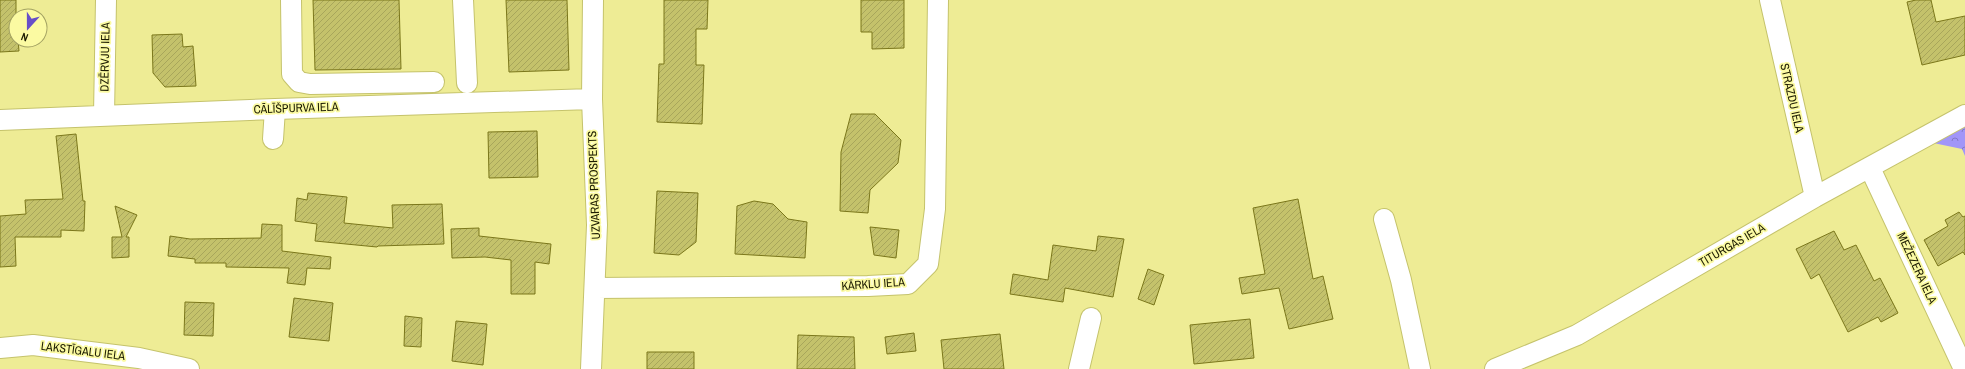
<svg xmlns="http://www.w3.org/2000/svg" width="1965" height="369" viewBox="0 0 1965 369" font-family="'Archivo Narrow',sans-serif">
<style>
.forest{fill:url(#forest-crowns)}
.building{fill:url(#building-hatch);stroke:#7b771b}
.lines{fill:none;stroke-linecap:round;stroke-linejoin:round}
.minor-casing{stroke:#c5c36c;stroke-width:22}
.minor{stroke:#fff;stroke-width:20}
.labels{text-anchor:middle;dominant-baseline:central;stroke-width:3.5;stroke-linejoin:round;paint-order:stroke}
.street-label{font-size:12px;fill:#1d1c02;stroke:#fbfaa2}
</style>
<defs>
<pattern id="forest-crowns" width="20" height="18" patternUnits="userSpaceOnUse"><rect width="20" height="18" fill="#a196f8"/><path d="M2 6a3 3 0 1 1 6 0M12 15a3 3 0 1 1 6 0" fill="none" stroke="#837ac7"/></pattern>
<pattern id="building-hatch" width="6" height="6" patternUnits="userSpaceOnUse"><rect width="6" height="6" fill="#c4c26b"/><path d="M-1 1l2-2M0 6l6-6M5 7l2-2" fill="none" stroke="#a8a65b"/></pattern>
</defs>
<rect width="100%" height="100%" fill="#eeec95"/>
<path class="forest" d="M1965,115V156L1962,149L1919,140Z"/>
<path class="building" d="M0,0H16V40H18L19,51L0,52Z
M313,0H399L401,69L315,70Z
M506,0H567L569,70L509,72Z
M664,0H708L707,29H696V65H704L702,124L657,122L659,64H664Z
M861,0H904V48L872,49V32H861Z
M1916,0H1931L1936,22L1965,16V55L1922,65L1907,2Z
M182,34L183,47L193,46L196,86L165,87L153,73L152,35Z
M851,114H875L901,140L898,163L870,190L868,213L840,211L841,152Z
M537,131L538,177L489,178L488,132Z
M76,134L83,201H85L84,231L61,230V237H15L16,266L0,267V216L26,214L25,200L63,199L56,136Z
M657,191L698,193L696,242L679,255L654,253Z
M308,193L347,197L344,223L393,228L392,205L442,204L444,244L378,246L377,247L315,241L317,224L295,221L297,198L307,200Z
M1298,199L1313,279L1323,276L1333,319L1289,329L1279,288L1242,294L1239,278L1265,274L1253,208Z
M754,201L773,204L788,219L807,222L805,258L735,254L737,206Z
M115,206L137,215L126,237H129V257L112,258V237H122Z
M1959,212L1963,217L1965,216V255L1963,252L1938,266L1924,240L1948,226L1945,220Z
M262,224L282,225V251L331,257L330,269L307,268L305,285L287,283L289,268L226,267V263H195V259L168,256L170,236L190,239L261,238Z
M870,227L899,230L896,258L874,255Z
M479,228V236L551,244L549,264L535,262V294H511V260L485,257L452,258L451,229Z
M1834,231L1844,250L1856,245L1874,281L1880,278L1898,313L1881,322L1878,317L1848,332L1819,274L1811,279L1796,249Z
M1098,236L1124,239L1113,297L1065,288L1063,302L1010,294L1013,274L1048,280L1053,245L1096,251Z
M1148,269L1164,275L1154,305L1138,299Z
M294,298L333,303L329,341L289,337Z
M185,302L214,303L213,336L184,335Z
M405,316L422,318L421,347L404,346Z
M1250,319L1254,358L1194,364L1190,325Z
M456,321L487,324L483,365L452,361Z
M914,333L916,351L887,354L885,337Z
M1000,334L1004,369H944L941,340Z
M798,335L854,337L855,369H797Z
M647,352H694V369H647Z"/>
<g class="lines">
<defs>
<path id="minor" d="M291,0L292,74L299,82L310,84L434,82
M463,0L467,83
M1770,0L1815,197
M104,115L106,0
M0,120L275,109L592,99
M273,139L275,109
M1870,168L1964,369
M1384,219L1401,280L1420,369
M595,288L868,286L908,284L928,264L935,209L938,0
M0,348L33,345L139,358L189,369
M591,369L597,225L592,99L593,0
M1079,369L1091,318
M1495,369L1577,335L1815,197L1965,115"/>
</defs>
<use href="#minor" class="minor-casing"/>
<use href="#minor" class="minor"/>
</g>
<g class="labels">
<g class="street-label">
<text transform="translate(105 57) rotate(-89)">DZĒRVJU IELA</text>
<text transform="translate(1792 98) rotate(77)">STRAZDU IELA</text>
<text transform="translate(296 108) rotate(-2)">CĀLĪŠPURVA IELA</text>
<text transform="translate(594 185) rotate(-92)">UZVARAS PROSPEKTS</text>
<text transform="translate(1732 245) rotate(-30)">TITURGAS IELA</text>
<text transform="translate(1917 268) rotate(65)">MEŽEZERA IELA</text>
<text transform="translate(873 284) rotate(-4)">KĀRKLU IELA</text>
<text transform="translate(83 351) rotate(7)">LAKSTĪGALU IELA</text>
</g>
</g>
<g transform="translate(28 28) rotate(201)"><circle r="19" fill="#fbfaa2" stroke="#a2a162"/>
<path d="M0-3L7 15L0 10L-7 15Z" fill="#674fc8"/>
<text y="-6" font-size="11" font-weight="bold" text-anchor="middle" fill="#1d1c02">N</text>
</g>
</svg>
